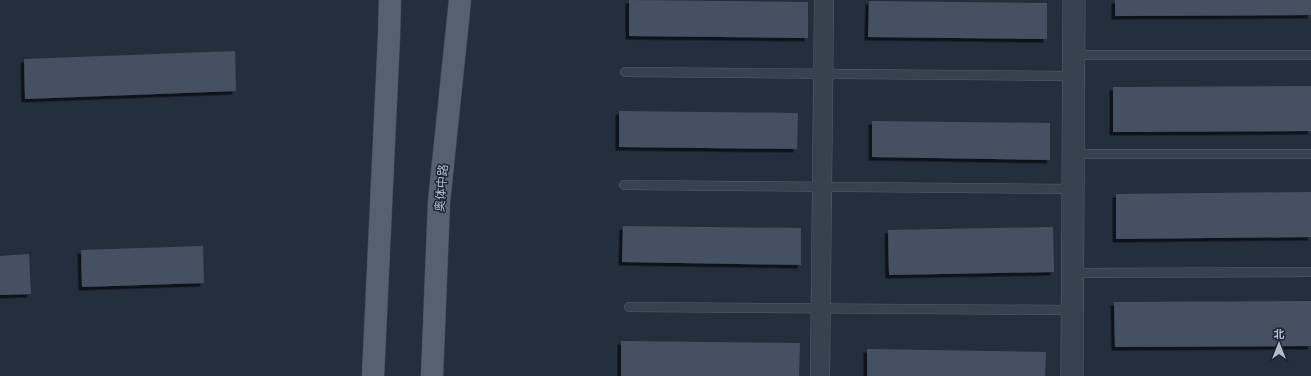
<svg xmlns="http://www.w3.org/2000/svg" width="1311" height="376" viewBox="0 0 1311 376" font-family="Ubuntu,'Noto Sans SC',sans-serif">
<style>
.building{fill:#455162;filter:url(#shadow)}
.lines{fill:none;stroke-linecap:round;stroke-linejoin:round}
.service-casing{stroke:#565f6c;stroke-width:10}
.minor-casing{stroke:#565f6c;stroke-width:20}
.tertiary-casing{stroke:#565f6c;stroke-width:23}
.primary-casing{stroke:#414a57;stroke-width:23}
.service{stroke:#38414e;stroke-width:9}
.minor{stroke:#38414e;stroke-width:19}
.tertiary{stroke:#38414e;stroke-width:22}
.primary{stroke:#56606e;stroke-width:22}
.labels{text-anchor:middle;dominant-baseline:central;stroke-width:3;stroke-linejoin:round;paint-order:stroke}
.street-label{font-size:12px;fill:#b4bcc9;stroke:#1d2633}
</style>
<defs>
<filter id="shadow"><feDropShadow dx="-3.5" dy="3.5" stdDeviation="0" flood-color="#0009"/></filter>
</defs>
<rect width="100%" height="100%" fill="#242f3e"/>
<path class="building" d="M629,0L808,2V38L629,36Z
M1115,0H1311V15L1115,16Z
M869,1L1047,3V39L868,37Z
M235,51L236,91L25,99L24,59Z
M1311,86V131L1113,132V87Z
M619,111L798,113L797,149L619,147Z
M872,121L1050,123V160L872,157Z
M1311,192V237L1116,239V194Z
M623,226L801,228V265L622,262Z
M1053,227L1054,272L889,275L888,230Z
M203,246L204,283L82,287L81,250Z
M29,254L31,294L0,295V256Z
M1311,301V346L1115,347L1114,302Z
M621,341L800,343L799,376H621Z
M867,349L1046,352L1045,376H867Z"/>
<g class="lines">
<defs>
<path id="service" d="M1074,55H1311
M625,72L1074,76
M1073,154H1311
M624,185L1073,189
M1073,273L1311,272
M629,307L1072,310"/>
<path id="minor" d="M820,376L824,0"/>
<path id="tertiary" d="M1072,376L1074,0"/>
<path id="primary" d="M373,376L389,36L390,0
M432,376L439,202L460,0"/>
</defs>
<use href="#service" class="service-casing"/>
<use href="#minor" class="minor-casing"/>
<use href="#tertiary" class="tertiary-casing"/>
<use href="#primary" class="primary-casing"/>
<use href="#service" class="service"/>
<use href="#minor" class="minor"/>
<use href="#tertiary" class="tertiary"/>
<use href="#primary" class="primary"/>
</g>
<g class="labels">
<g class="street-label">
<text transform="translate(441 188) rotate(-85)">奥体中路</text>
</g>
</g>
<g transform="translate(1279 344)" stroke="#1d2633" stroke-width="3" paint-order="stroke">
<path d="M0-3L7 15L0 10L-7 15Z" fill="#b4bcc9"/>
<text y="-6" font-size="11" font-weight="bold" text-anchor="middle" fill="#b4bcc9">北</text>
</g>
</svg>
